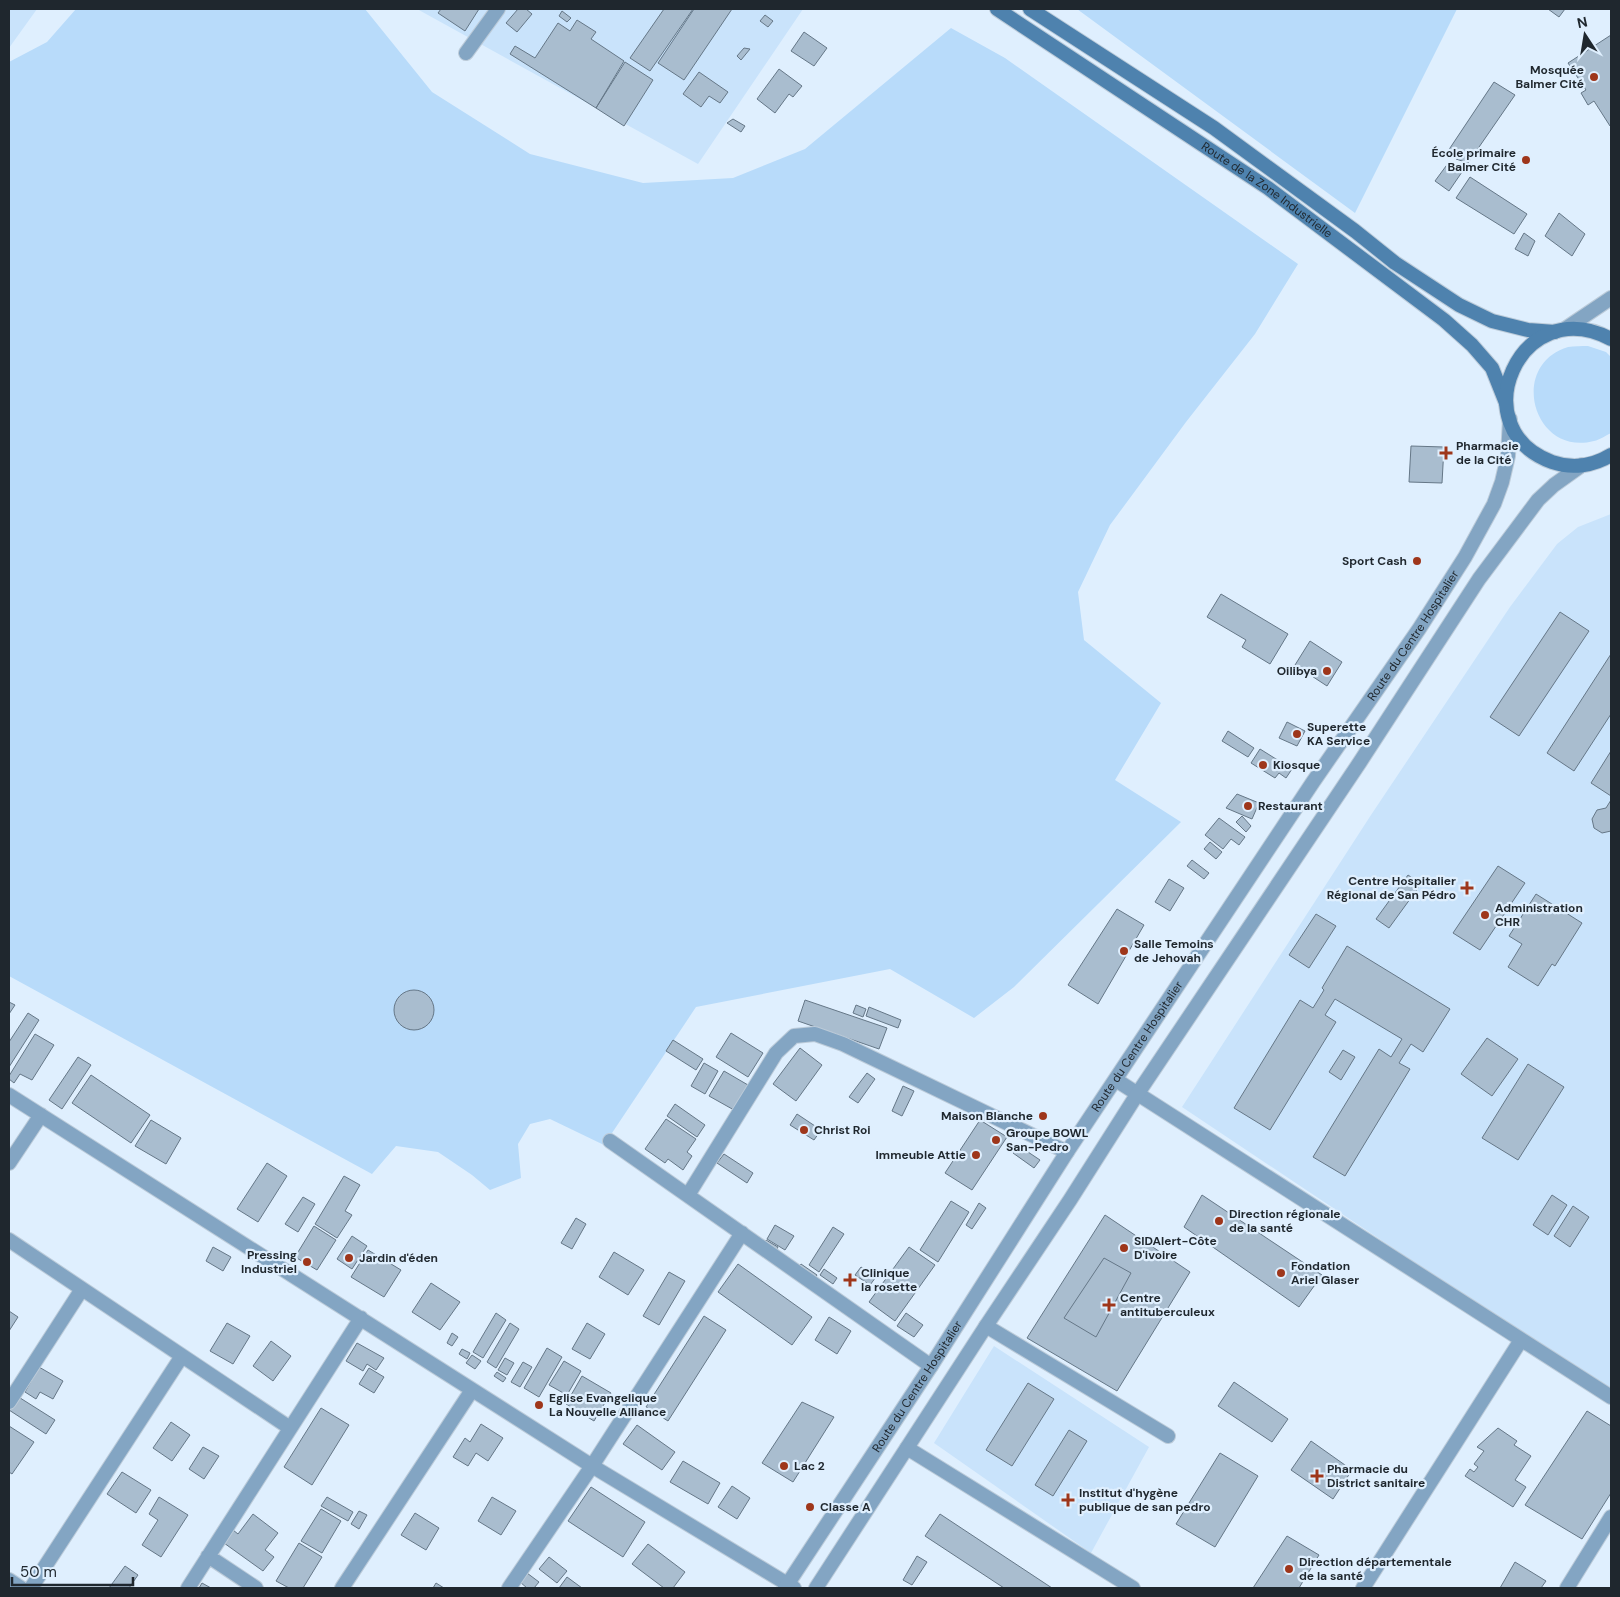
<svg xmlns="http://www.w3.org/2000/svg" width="1620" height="1597" viewBox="0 0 1620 1597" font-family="'DM Sans',sans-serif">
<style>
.built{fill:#c9e3fb}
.green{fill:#b8dbfa}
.building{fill:#a9bdcf;stroke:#657787}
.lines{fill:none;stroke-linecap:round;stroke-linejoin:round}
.minor-casing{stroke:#bccbd9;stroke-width:16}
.tertiary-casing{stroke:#bccbd9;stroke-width:16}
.secondary-casing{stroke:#bccbd9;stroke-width:16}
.minor{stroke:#83a5c3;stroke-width:14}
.tertiary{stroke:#83a5c3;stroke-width:14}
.secondary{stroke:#4e82ae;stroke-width:14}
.poi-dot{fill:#9e361b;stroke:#dfeffe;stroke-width:2}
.labels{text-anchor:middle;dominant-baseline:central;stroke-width:4.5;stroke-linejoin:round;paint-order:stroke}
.poi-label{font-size:12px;font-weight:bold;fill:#1f272e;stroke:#dfeffe;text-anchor:start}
.street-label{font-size:12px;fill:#1f272e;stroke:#dfeffe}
</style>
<rect width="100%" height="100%" fill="#dfeffe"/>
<path class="built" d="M9,9H37L9,48Z
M417,9H803L698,164Z
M1611,514V1388L1405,1256L1182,1107L1371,815L1510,607L1557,544L1578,527Z
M994,1346L1149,1447L1091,1553L934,1443Z"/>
<path class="green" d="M76,9H365L432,92L530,154L643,183L733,178L805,149L951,28L1005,58L1298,264L1255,334L1186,422L1110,525L1078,592L1084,640L1161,703L1115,780L1181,822L1014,987L974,1018L890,969L696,1007L604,1145L550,1119L530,1124L518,1144L521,1178L490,1190L472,1175L438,1152L396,1146L372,1174L9,976V62L47,42Z
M1077,9H1457L1355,213Z
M1588,346L1606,352L1611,357V433C1606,435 1600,440 1594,441C1533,457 1508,365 1568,347C1574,346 1582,346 1588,346Z"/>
<path class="building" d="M441,9H479L465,31L438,13Z
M518,9H526L532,14L517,32L506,23Z
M664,9H693L650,71L630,58Z
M694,9H732L684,80L658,63Z
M1548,9H1565L1559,17Z
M562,11L571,18L567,22L559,16Z
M765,15L773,21L768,27L760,21Z
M577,20L596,32L591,39L624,61L596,108L510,54L515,46L535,58L558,23L570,31Z
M804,32L827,48L814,66L791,51Z
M1611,35V125L1610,126L1594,101L1588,105L1581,93L1586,90L1568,63Z
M744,48L750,49L741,60L737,56Z
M625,62L653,80L624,126L596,108Z
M779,69L802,86L793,97L789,94L775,113L757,99Z
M699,72L728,92L720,103L709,96L701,107L683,94Z
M1494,82L1515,95L1468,163L1456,159L1448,151Z
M733,119L745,126L741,132L727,123Z
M1449,162L1462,172L1449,191L1435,181Z
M1470,177L1527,214L1514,234L1456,198Z
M1559,213L1585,234L1572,256L1545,236Z
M1524,233L1535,241L1528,256L1515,249Z
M1411,446L1444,447L1442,483L1409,482Z
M1221,594L1288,634L1270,664L1242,647L1246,640L1207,617Z
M1560,612L1589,631L1519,736L1490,717Z
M1310,641L1342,662L1327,686L1295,665Z
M1611,654V714L1574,771L1547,753Z
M1287,722L1305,731L1297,746L1279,738Z
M1228,731L1254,748L1248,757L1222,741Z
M1260,749L1292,769L1286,778L1279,773L1275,778L1251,763Z
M1611,751V796L1591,783Z
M1237,794L1259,803L1252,819L1226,808Z
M1611,800V831L1602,833L1594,828L1592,819L1597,810L1606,808Z
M1242,816L1251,826L1246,832L1236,822Z
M1219,818L1245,837L1239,845L1231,839L1223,849L1205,835Z
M1210,842L1222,852L1216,859L1204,849Z
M1192,860L1209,873L1204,879L1187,866Z
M1498,866L1525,883L1480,950L1453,933Z
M1408,875L1421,884L1389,928L1376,919Z
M1169,879L1184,888L1170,911L1155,902Z
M1536,894L1582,923L1555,966L1552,964L1538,986L1508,967L1522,944L1509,936Z
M1117,909L1144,925L1098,1004L1068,985Z
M1316,914L1336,926L1309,968L1289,955Z
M1347,946L1450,1009L1423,1052L1411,1044L1399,1063L1410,1069L1345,1176L1313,1157L1379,1049L1391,1057L1402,1039L1335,999L1325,1015L1336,1022L1270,1130L1234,1108L1300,1000L1313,1008L1324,990L1322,988Z
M394 1010a20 20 0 1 1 40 0a20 20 0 1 1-40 0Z
M805,1000L887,1028L879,1049L798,1021Z
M9,1002L15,1005L9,1014Z
M856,1005L866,1009L863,1017L853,1013Z
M869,1007L901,1020L898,1028L866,1016Z
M28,1013L39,1020L9,1067V1042Z
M731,1033L763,1053L748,1077L716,1057Z
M35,1034L54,1045L32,1080L20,1074L14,1083L9,1079V1076Z
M1487,1038L1518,1059L1492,1096L1461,1074Z
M673,1040L703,1059L696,1070L666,1051Z
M800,1048L822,1065L796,1101L773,1084Z
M1343,1050L1355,1057L1341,1080L1329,1072Z
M78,1057L91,1065L62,1109L49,1100Z
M704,1063L718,1071L705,1094L691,1086Z
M1528,1064L1564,1087L1518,1160L1482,1138Z
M724,1071L748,1085L734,1110L709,1096Z
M867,1073L875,1079L858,1103L849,1097Z
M91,1075L150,1115L131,1143L72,1103Z
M903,1086L914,1091L902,1116L892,1111Z
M675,1104L705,1125L697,1137L667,1116Z
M797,1114L821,1130L814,1140L790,1125Z
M666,1119L696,1139L687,1152L692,1156L683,1170L668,1159L665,1163L645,1149Z
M151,1120L181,1138L166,1164L135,1146Z
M980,1120L1007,1137L972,1190L945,1173Z
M1019,1146L1040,1160L1034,1168L1013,1153Z
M724,1154L753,1173L747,1183L717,1163Z
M267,1163L287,1176L258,1222L237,1209Z
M344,1176L360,1185L345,1211L352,1215L337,1238L315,1224Z
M1202,1195L1322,1275L1299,1307L1184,1227Z
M1552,1195L1567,1205L1548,1235L1533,1225Z
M303,1197L315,1204L298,1232L285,1224Z
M951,1201L969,1212L938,1262L920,1250Z
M979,1203L986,1208L972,1229L966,1225Z
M1573,1206L1589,1217L1570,1247L1554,1236Z
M1105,1215L1190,1272L1117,1391L1027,1338Z
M576,1218L586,1224L572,1249L561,1243Z
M775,1225L794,1236L785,1250L767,1239Z
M314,1226L336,1240L317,1270L295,1257Z
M833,1227L844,1234L819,1272L809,1265Z
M352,1236L367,1246L352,1269L337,1259Z
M766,1240L778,1247L774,1254L762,1247Z
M213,1247L231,1257L223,1271L206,1261Z
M909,1247L935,1265L895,1321L869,1302Z
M368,1250L401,1270L384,1297L351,1277Z
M614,1252L644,1270L628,1295L599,1277Z
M1104,1258L1131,1273L1096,1337L1064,1318Z
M738,1264L812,1317L792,1345L718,1292Z
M801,1264L817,1275L813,1281L797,1270Z
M861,1267L876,1277L870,1285L855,1275Z
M824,1269L837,1278L833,1284L820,1275Z
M669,1272L685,1281L659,1325L643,1316Z
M431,1283L460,1302L440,1330L412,1312Z
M9,1311L18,1317L9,1331Z
M496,1313L506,1320L483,1358L473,1352Z
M906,1313L923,1325L914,1337L897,1326Z
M704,1316L726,1330L668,1421L646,1407Z
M829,1317L851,1331L837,1354L815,1340Z
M227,1323L250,1336L233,1364L210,1351Z
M510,1323L519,1329L496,1368L487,1362Z
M587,1323L605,1334L590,1359L572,1349Z
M452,1333L458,1337L452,1346L447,1343Z
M271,1341L291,1356L273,1381L253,1366Z
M357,1343L384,1358L376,1370L367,1364L363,1371L346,1361Z
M547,1348L562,1357L539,1397L524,1388Z
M462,1349L470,1353L467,1359L459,1354Z
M472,1355L481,1361L475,1369L466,1363Z
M505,1358L514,1363L507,1375L498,1370Z
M564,1361L581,1371L567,1395L549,1385Z
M523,1362L532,1367L520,1387L511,1382Z
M39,1367L63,1381L53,1399L40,1392L36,1399L25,1392Z
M369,1368L384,1377L374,1393L359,1384Z
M497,1372L506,1378L503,1382L494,1376Z
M582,1376L611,1393L594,1421L566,1404Z
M1234,1382L1288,1419L1272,1442L1218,1406Z
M1028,1383L1054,1399L1012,1466L986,1450Z
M17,1396L55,1420L46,1434L9,1410Z
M802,1402L834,1417L793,1482L762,1463Z
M321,1408L349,1425L312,1485L284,1467Z
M1587,1411L1611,1426V1493L1582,1539L1525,1505Z
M171,1422L190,1435L172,1461L153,1448Z
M481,1424L503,1438L488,1461L476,1453L468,1466L453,1457L465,1438L470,1442Z
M637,1425L675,1452L662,1470L623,1444Z
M9,1426L34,1442L12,1474L9,1472Z
M1498,1428L1517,1441L1514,1445L1531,1456L1515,1480L1526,1487L1513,1507L1465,1476L1470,1469L1474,1472L1478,1467L1474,1464L1484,1451L1477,1447Z
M1069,1430L1087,1441L1053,1496L1035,1485Z
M1311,1441L1352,1470L1333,1499L1291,1470Z
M203,1447L219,1456L204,1479L189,1469Z
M1220,1453L1258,1476L1215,1547L1176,1524Z
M683,1461L720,1483L708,1504L670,1482Z
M122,1472L151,1490L136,1513L107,1494Z
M732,1486L750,1498L737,1519L718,1507Z
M591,1487L645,1522L623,1557L568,1521Z
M159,1497L188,1515L161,1557L142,1545L158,1520L149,1514Z
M327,1497L353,1512L348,1521L321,1506Z
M492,1497L516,1511L501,1535L478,1521Z
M321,1509L341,1521L322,1553L301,1541Z
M359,1511L367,1515L359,1529L351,1524Z
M415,1513L439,1528L426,1550L401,1535Z
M253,1514L278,1533L265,1550L274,1557L263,1571L224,1543L233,1530L238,1534Z
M940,1514L1052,1588H1004L925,1536Z
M1287,1536L1319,1555L1299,1588H1253Z
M299,1543L322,1557L303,1588H289L276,1581Z
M648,1544L685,1572L673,1588H664L632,1564Z
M917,1556L927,1562L912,1585L903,1580Z
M549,1557L567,1571L557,1583L539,1569Z
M1515,1562L1546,1581L1541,1588H1500Z
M125,1566L138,1575L129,1588H109Z
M527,1573L539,1582L534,1588H527L520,1582Z
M567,1577L582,1588H559Z
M202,1583L211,1588H199Z
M436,1583L444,1588H433Z"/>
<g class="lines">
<defs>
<path id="minor" d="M466,53L498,9
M1116,1080L1611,1397
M9,1095L592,1466L794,1588
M610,1141L931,1366
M9,1163L41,1115
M688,1195L776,1053L794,1036L815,1034L843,1044L1067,1152
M9,1240L290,1428
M986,1326L1168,1436
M9,1402L82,1289
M907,1448L1133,1588
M208,1556L256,1588
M9,1580L21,1588
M31,1588L182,1356
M188,1588L361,1318
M342,1588L472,1390
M509,1588L592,1466L742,1233
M1363,1588L1521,1340
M1567,1588L1611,1517"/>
<g id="tertiary">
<path d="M1565,329L1611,298"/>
<path id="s1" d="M785,1588L931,1366L1067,1152L1313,782L1419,629L1465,557L1494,504L1502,482L1508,456L1510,419"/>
<path d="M816,1588L986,1326L1070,1200L1138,1093L1360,762L1479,579L1538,500L1554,485L1582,465"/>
</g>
<g id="secondary">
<path id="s2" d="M997,9L1268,188L1444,320L1472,345L1492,368L1506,403"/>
<path d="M1030,9L1214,128L1355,231L1395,263L1459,305L1492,321L1528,330L1555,332"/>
<path d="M1611,339C1519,291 1461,429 1552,462C1572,469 1593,466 1611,455"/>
</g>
</defs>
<use href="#minor" class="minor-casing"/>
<use href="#tertiary" class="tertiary-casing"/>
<use href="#secondary" class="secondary-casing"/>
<use href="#minor" class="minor"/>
<use href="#tertiary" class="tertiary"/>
<use href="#secondary" class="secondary"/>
</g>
<g class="poi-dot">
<circle cx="1594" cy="77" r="5"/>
<circle cx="1526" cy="160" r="5"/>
<path d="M1443.5 445.5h5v5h5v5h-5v5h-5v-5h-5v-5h5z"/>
<circle cx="1417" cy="561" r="5"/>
<circle cx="1327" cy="671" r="5"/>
<circle cx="1297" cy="734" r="5"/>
<circle cx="1263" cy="765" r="5"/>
<circle cx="1248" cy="806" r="5"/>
<path d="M1464.5 880.5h5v5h5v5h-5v5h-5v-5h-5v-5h5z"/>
<circle cx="1485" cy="915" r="5"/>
<circle cx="1124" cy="951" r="5"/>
<circle cx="1043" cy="1116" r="5"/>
<circle cx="804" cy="1130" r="5"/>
<circle cx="996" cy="1140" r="5"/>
<circle cx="976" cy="1155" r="5"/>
<circle cx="1219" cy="1221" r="5"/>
<circle cx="1124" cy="1248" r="5"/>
<circle cx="349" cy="1258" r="5"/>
<circle cx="307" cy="1262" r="5"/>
<circle cx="1281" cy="1273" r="5"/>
<path d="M847.5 1272.5h5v5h5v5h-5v5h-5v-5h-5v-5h5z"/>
<path d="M1106.5 1297.5h5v5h5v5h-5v5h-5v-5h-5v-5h5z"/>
<circle cx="539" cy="1405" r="5"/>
<circle cx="784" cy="1466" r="5"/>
<path d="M1314.5 1468.5h5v5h5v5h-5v5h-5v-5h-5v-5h5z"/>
<path d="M1065.5 1492.5h5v5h5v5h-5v5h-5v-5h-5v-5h5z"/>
<circle cx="810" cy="1507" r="5"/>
<circle cx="1289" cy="1569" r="5"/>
</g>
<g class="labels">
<g class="poi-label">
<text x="1584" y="70" text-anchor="end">Mosquée<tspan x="1584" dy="14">Balmer Cité</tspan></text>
<text x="1516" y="153" text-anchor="end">École primaire<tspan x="1516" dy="14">Balmer Cité</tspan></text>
<text x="1456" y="446">Pharmacie<tspan x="1456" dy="14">de la Cité</tspan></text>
<text x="1407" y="561" text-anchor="end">Sport Cash</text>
<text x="1317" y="671" text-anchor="end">Oilibya</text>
<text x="1307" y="727">Superette<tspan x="1307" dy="14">KA Service</tspan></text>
<text x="1273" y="765">Kiosque</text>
<text x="1258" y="806">Restaurant</text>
<text x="1456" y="881" text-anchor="end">Centre Hospitalier<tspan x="1456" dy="14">Régional de San Pédro</tspan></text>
<text x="1495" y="908">Administration<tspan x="1495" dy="14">CHR</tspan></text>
<text x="1134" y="944">Salle Temoins<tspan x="1134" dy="14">de Jehovah</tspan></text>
<text x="1033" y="1116" text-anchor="end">Maison Blanche</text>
<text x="814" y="1130">Christ Roi</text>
<text x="1006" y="1133">Groupe BOWL<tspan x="1006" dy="14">San-Pedro</tspan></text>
<text x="966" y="1155" text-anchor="end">Immeuble Attie</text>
<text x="1229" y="1214">Direction régionale<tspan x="1229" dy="14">de la santé</tspan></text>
<text x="1134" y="1241">SIDAlert-Côte<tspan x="1134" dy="14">D'ivoire</tspan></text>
<text x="297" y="1255" text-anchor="end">Pressing<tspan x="297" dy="14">Industriel</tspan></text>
<text x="359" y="1258">Jardin d'éden</text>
<text x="1291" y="1266">Fondation<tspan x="1291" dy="14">Ariel Glaser</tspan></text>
<text x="861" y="1273">Clinique<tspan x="861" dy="14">la rosette</tspan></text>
<text x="1120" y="1298">Centre<tspan x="1120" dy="14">antituberculeux</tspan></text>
<text x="549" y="1398">Eglise Evangelique<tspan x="549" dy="14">La Nouvelle Alliance</tspan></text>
<text x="794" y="1466">Lac 2</text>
<text x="1327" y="1469">Pharmacie du<tspan x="1327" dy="14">District sanitaire</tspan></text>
<text x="1079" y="1493">Institut d'hygène<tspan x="1079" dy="14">publique de san pedro</tspan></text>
<text x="820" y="1507">Classe A</text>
<text x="1299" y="1562">Direction départementale<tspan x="1299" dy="14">de la santé</tspan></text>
</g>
<g class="street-label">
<text stroke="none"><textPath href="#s2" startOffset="325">Route de la Zone Industrielle</textPath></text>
<text stroke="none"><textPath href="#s1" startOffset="1141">Route du Centre Hospitalier</textPath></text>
<text stroke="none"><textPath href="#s1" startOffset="646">Route du Centre Hospitalier</textPath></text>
<text stroke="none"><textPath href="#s1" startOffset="241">Route du Centre Hospitalier</textPath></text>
</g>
</g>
<rect width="1620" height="1597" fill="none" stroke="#1f272e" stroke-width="20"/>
<g transform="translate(1585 35) rotate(348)" stroke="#dfeffe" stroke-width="4" paint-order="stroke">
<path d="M0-4L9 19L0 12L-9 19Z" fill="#1f272e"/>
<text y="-8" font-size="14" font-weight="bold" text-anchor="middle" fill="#1f272e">N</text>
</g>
<path d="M12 1577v8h121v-8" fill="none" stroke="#1f272e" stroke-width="2.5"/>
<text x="20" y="1577" font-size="15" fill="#1f272e" stroke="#dfeffe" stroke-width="4" paint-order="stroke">50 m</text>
</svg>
